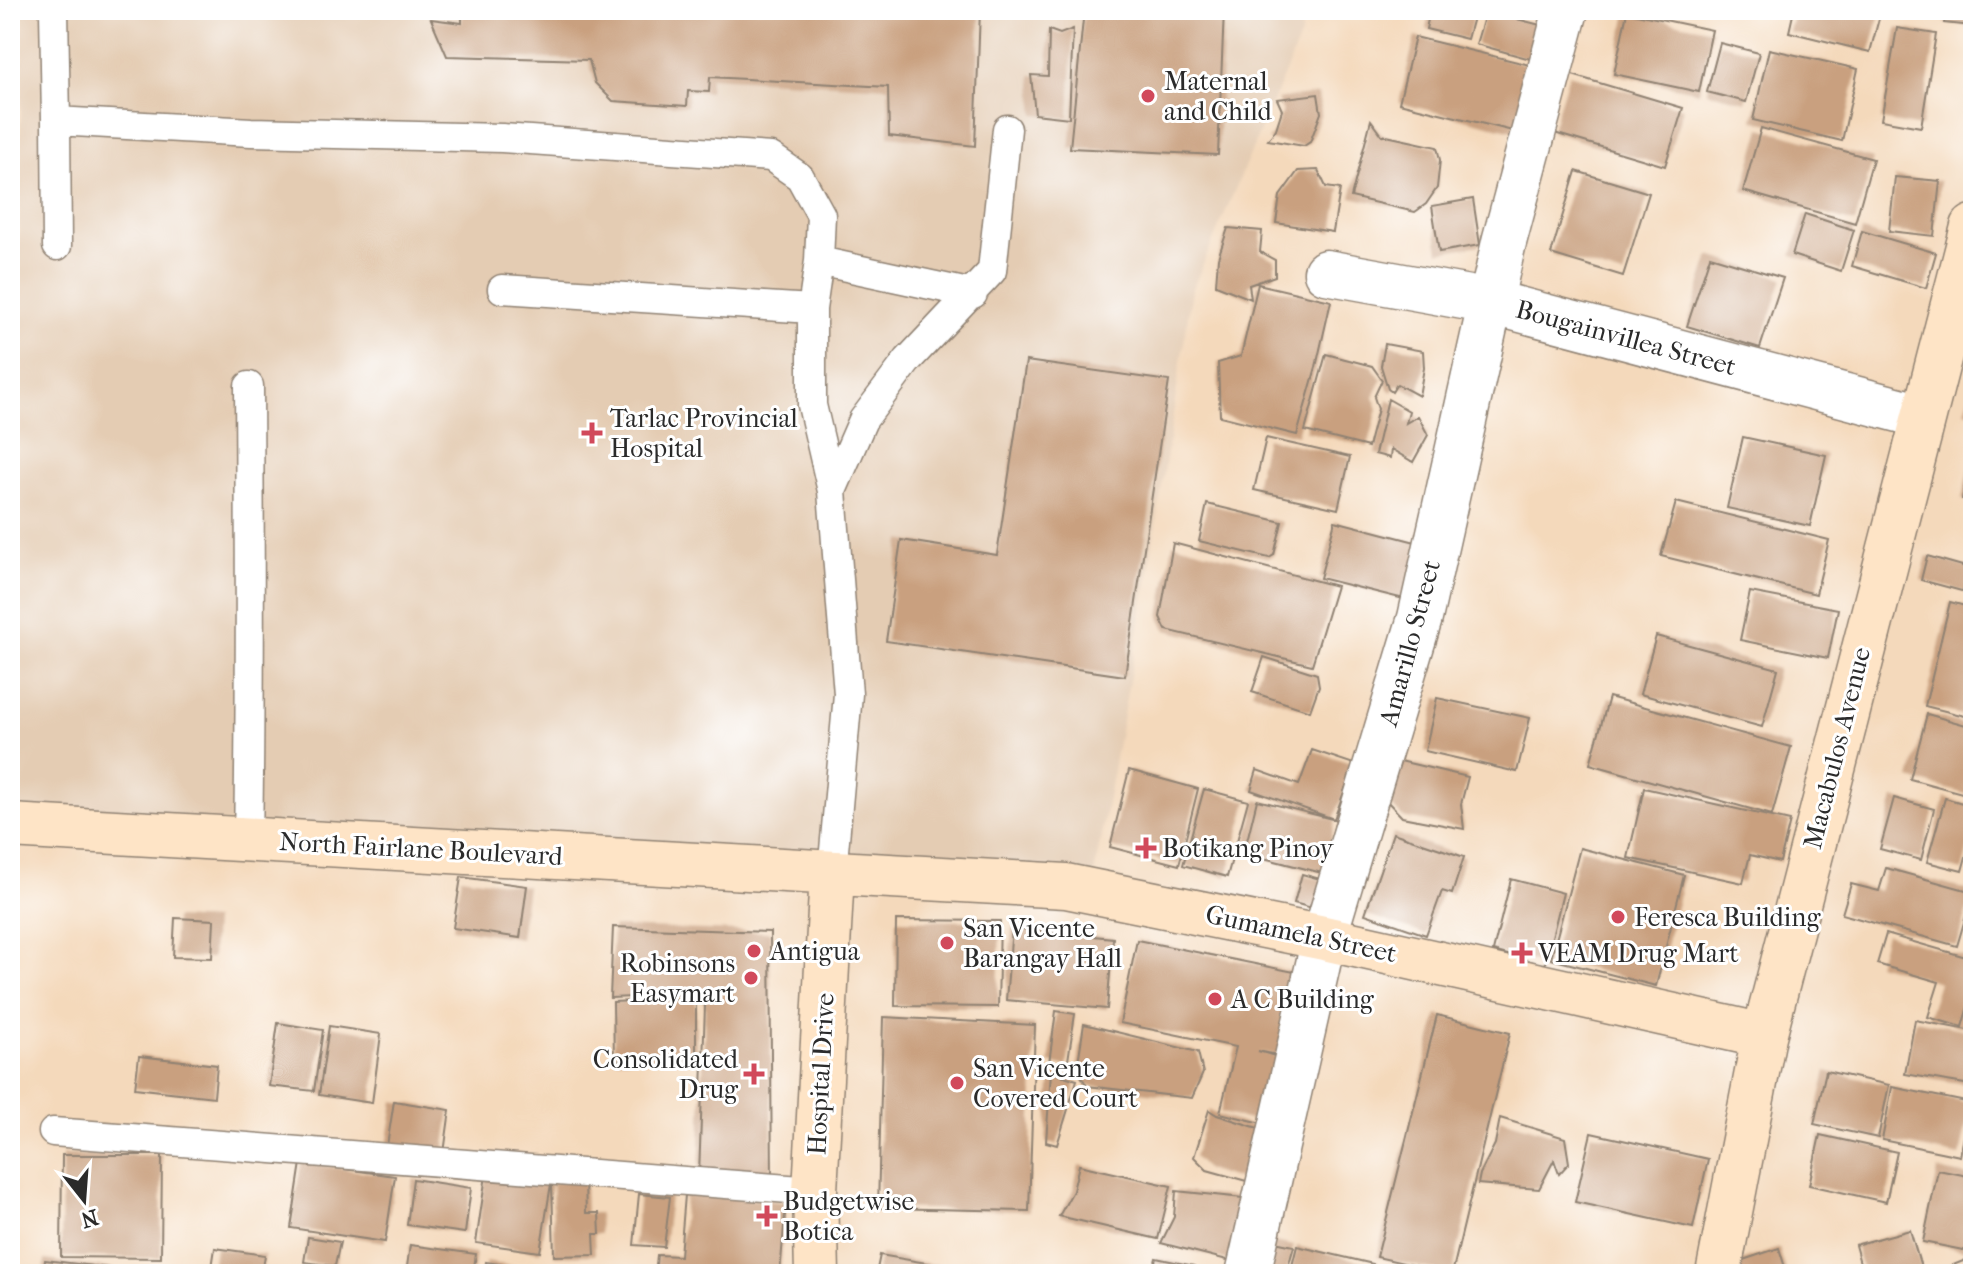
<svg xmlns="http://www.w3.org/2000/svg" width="1983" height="1284" viewBox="0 0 1983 1284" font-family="'IM FELL French Canon',serif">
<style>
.built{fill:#e4ccb3}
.building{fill:#c9a07f}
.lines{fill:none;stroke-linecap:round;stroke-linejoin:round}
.lane-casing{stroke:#908273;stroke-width:31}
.street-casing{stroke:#908273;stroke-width:47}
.secondary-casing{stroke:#908273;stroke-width:47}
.lane{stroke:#fff;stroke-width:28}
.street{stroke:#fff;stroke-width:44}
.secondary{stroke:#fee4c6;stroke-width:44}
.poi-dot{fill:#d1495b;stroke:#fff;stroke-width:3}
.labels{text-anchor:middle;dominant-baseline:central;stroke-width:6;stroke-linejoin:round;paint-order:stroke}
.poi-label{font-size:26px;fill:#2b2b2b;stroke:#fff;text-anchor:start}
.street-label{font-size:26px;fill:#2b2b2b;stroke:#fff}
</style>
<rect width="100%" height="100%" fill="#fff"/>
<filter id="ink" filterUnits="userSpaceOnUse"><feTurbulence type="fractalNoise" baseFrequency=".0125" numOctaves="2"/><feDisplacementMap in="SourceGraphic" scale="16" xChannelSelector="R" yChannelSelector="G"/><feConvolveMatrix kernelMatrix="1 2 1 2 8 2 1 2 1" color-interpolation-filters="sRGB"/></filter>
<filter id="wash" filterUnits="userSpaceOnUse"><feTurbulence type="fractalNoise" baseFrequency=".006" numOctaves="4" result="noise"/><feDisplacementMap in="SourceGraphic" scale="32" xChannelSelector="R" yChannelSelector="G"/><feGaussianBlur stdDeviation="1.8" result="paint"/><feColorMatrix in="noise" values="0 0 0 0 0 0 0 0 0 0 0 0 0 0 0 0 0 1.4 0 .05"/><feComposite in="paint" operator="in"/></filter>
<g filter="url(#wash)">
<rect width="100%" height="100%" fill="#f4d9bb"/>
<path class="built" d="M23,10H1305L1301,35L1192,290L1148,576L1094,875L10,809V683Z"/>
<g id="blocks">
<path class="building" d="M462,10H980L975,146L889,136L888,87L710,77L709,92L688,91L687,106L613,101L595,83L589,60L447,56L431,19L462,23Z
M1084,10H1224L1218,155L1070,148Z
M1383,10H1413L1412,15L1383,12Z
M1430,10H1475L1467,39L1426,29Z
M1794,10L1881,11L1870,52L1789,32Z
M1946,10H1973V26L1944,23Z
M1486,11L1548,27L1538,61L1476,44Z
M1627,12L1712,30L1699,92L1614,74Z
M1897,28L1936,34L1921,127L1881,120Z
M1073,29L1069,118L1035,114L1031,75L1048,76L1049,30L1060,34Z
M1415,37L1546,69L1529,135L1399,103Z
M1720,43L1759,53L1746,102L1707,92Z
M1769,49L1858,69L1842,141L1753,120Z
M1569,74L1683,108L1665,166L1551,132Z
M1318,94L1321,113L1310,142L1304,146L1268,140L1276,129L1282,110L1277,99Z
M1371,120L1382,135L1437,147L1440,160L1437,188L1426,204L1415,212L1351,197Z
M1761,128L1873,159L1855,223L1743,191Z
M1318,170L1326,187L1340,189L1333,232L1276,223L1280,196L1298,171Z
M1576,171L1649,193L1623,276L1551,254Z
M1895,177L1940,181L1934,236L1889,231Z
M1473,199L1480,245L1439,252L1432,206Z
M1805,214L1854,230L1841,271L1792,255Z
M1228,228L1262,231L1260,252L1275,260V276L1249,285L1251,299L1216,285L1218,258Z
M1862,231L1936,253L1926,288L1852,266Z
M1710,256L1783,278L1760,348L1687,326Z
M1258,284L1331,301L1316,367L1297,435L1220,416L1218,363L1241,356Z
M1385,344L1423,351L1424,368L1419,396L1397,384L1392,392L1388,389L1381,366Z
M1326,354L1372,366L1382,380L1374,397L1378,409L1368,447L1305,431Z
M1026,361L1169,381L1125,676L886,641L901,540L997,555Z
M1973,386V413L1965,411Z
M1388,399L1409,411L1406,423L1418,416L1428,435L1413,462L1391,449L1390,458L1375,454Z
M1743,437L1826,455L1810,526L1727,508Z
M1266,438L1350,457L1338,509L1254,490Z
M1972,453L1973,454V502L1962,499Z
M1676,502L1829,540L1816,594L1661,556Z
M1207,504L1282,522L1274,555L1269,558L1199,541Z
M1335,521L1423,544L1408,600L1320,578Z
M1173,543L1336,586L1312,665L1166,630L1160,617Z
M1927,556L1973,569L1969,593L1921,580Z
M1750,592L1838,609L1828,658L1740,640Z
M1950,602L1973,608V718L1925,706Z
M1656,636L1778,669L1762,727L1640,694Z
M1264,657L1317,674L1319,686L1310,711L1252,692Z
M1609,697L1791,747L1772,815L1590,764Z
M1437,698L1530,718L1517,772L1425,751Z
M1927,714L1973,727V796L1910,779Z
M1312,750L1354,764L1334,819L1251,790L1257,770L1299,785Z
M1400,761L1468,777L1461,804L1464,829L1402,817L1385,799Z
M1129,770L1198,789L1179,865L1110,847Z
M1644,788L1790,821L1780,862L1750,855L1743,883L1628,858Z
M1204,789L1248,801L1227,877L1183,865Z
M1894,798L1934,809L1921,860L1880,849Z
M1945,798L1973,806V832L1962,871L1927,862Z
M1257,800L1336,820L1322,873L1244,853Z
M1393,833L1464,857L1452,894L1442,891L1426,935L1365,914Z
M1580,848L1684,875L1656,986L1551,959Z
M1886,868L1973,892L1957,946L1842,914L1851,884L1879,891Z
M1302,874L1327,881L1319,910L1294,903Z
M461,877L527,886L520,938L453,928Z
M1511,879L1563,893L1545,965L1493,951Z
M175,918L214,920L212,958L173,957Z
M896,920L1000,921L998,1007L895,1006Z
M613,927L770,932L772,1184L699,1176L705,1006L700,994L610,998Z
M1012,928L1113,938L1107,1009L1006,1000Z
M1886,934L1973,959V989L1962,1027L1928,1017L1939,982L1877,964Z
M1137,940L1309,975L1292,1058L1258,1051L1282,1058L1266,1124L1220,1113L1236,1047L1120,1023Z
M696,998V1059L614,1060L613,1002Z
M1056,1011L1075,1014L1067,1067L1049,1063Z
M1437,1015L1510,1033L1452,1274L1377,1257Z
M883,1017L1035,1025L1029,1211L878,1208Z
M1915,1020L1973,1031L1971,1085L1905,1074Z
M278,1023L323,1030L314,1091L269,1086Z
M1084,1024L1198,1052L1203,1073L1192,1098L1087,1086L1077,1069Z
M329,1026L381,1034L372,1103L319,1095Z
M139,1056L217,1065L214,1097L135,1088Z
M1826,1071L1889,1085L1878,1138L1814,1124Z
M1051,1072L1077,1080L1057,1145L1046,1142Z
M1892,1087L1971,1103L1960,1156L1882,1140Z
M394,1101L450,1110L444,1153L387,1146Z
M1209,1110L1217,1115L1261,1129L1250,1182L1207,1170L1194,1157Z
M1500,1118L1565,1138L1569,1163L1559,1174L1554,1160L1539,1189L1478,1184L1480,1174L1495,1144Z
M1591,1133L1708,1159L1693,1228L1575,1202Z
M1820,1135L1897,1152L1886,1202L1809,1185Z
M62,1155H162L161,1258L61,1257Z
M301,1163L395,1176L385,1242L291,1228Z
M1079,1165L1171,1186L1158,1239L1059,1216L1073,1191Z
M1938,1170L1973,1177V1226L1968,1251L1923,1242Z
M486,1175L551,1184L540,1252L476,1243Z
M413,1179L471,1188L465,1233L407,1225Z
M585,1181L586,1213H599L600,1234H594L595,1255L554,1256L552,1182Z
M1176,1191L1243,1198L1235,1262L1161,1243L1174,1217Z
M639,1194L670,1197L664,1247L634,1245Z
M685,1195L786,1202L780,1274H655L657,1255L680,1256Z
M1910,1230L1923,1274H1863L1855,1245Z
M308,1237L340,1242L335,1266L304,1262Z
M1265,1240L1294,1246L1286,1274H1255Z
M410,1245L476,1254L473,1274H406Z
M1297,1246L1373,1264L1370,1274H1290Z
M215,1248L265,1255L262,1274H211Z
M1779,1248L1787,1274H1741L1737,1262Z
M880,1255L944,1266L943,1274H876Z
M1973,1257V1274H1931Z
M1156,1258L1194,1266L1192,1274H1152Z
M45,1260L141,1272V1274H43Z
M486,1262L546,1271L545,1274H484Z"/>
</g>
</g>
<g filter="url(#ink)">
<use href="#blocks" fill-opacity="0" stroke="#908273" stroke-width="2"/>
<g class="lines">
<defs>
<path id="lane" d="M54,10L56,121L251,132L502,138L771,157L800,177L821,215L819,261L812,309V405L832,491L848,694L832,873
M56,121L57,246
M819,261L973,294
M502,289L812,309
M832,491L863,420L908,360L992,271L1007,129
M248,839C251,688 250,537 249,386
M53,1132L815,1191"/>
<path id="street" d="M1326,272L1491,302L1922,416
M1248,1274L1324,938L1420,618L1504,242L1566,10"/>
<path id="secondary" d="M10,826L1066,886L1324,938L1764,1036
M817,1274L815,1191L832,873
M1718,1274L1764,1036L1973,227"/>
</defs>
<use href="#lane" class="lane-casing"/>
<use href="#street" class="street-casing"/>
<use href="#secondary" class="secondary-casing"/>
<use href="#lane" class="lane"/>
<use href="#street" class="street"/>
<use href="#secondary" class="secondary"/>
</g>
</g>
<g class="poi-dot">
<circle cx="1148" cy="96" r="8"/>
<path d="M588 421h8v8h8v8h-8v8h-8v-8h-8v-8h8z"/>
<path d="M1142 836h8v8h8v8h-8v8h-8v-8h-8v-8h8z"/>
<circle cx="1618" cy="917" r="8"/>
<circle cx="947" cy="943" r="8"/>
<circle cx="754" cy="951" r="8"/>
<path d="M1518 941h8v8h8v8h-8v8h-8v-8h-8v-8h8z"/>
<circle cx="751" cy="978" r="8"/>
<circle cx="1215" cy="999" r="8"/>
<path d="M750 1062h8v8h8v8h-8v8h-8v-8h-8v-8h8z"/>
<circle cx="957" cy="1083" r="8"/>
<path d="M763 1204h8v8h8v8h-8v8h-8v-8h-8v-8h8z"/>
</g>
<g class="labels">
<g class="poi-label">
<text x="1164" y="81">Maternal<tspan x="1164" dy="30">and Child</tspan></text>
<text x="610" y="418">Tarlac Provincial<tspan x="610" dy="30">Hospital</tspan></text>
<text x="1162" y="848">Botikang Pinoy</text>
<text x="1634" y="917">Feresca Building</text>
<text x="963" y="928">San Vicente<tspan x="963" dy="30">Barangay Hall</tspan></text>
<text x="770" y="951">Antigua</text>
<text x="1538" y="953">VEAM Drug Mart</text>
<text x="735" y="963" text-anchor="end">Robinsons<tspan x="735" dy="30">Easymart</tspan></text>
<text x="1231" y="999">A C Building</text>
<text x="738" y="1059" text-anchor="end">Consolidated<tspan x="738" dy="30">Drug</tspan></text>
<text x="973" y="1068">San Vicente<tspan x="973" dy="30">Covered Court</tspan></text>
<text x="783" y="1201">Budgetwise<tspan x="783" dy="30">Botica</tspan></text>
</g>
<g class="street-label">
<text transform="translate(1626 338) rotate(15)">Bougainvillea Street</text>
<text transform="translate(1410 643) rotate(-75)">Amarillo Street</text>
<text transform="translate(1837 748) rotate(-76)">Macabulos Avenue</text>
<text transform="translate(421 849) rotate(3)">North Fairlane Boulevard</text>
<text transform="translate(1301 934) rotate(12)">Gumamela Street</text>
<text transform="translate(821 1074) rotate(-87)">Hospital Drive</text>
</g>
</g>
<rect width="1983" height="1284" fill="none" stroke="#fff" stroke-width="40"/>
<g transform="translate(84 1200) rotate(163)" stroke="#ffffff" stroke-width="6" paint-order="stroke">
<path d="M0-6L14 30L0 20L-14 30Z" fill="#2b2b2b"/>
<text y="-12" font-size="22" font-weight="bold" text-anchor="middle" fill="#2b2b2b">N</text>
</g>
</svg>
